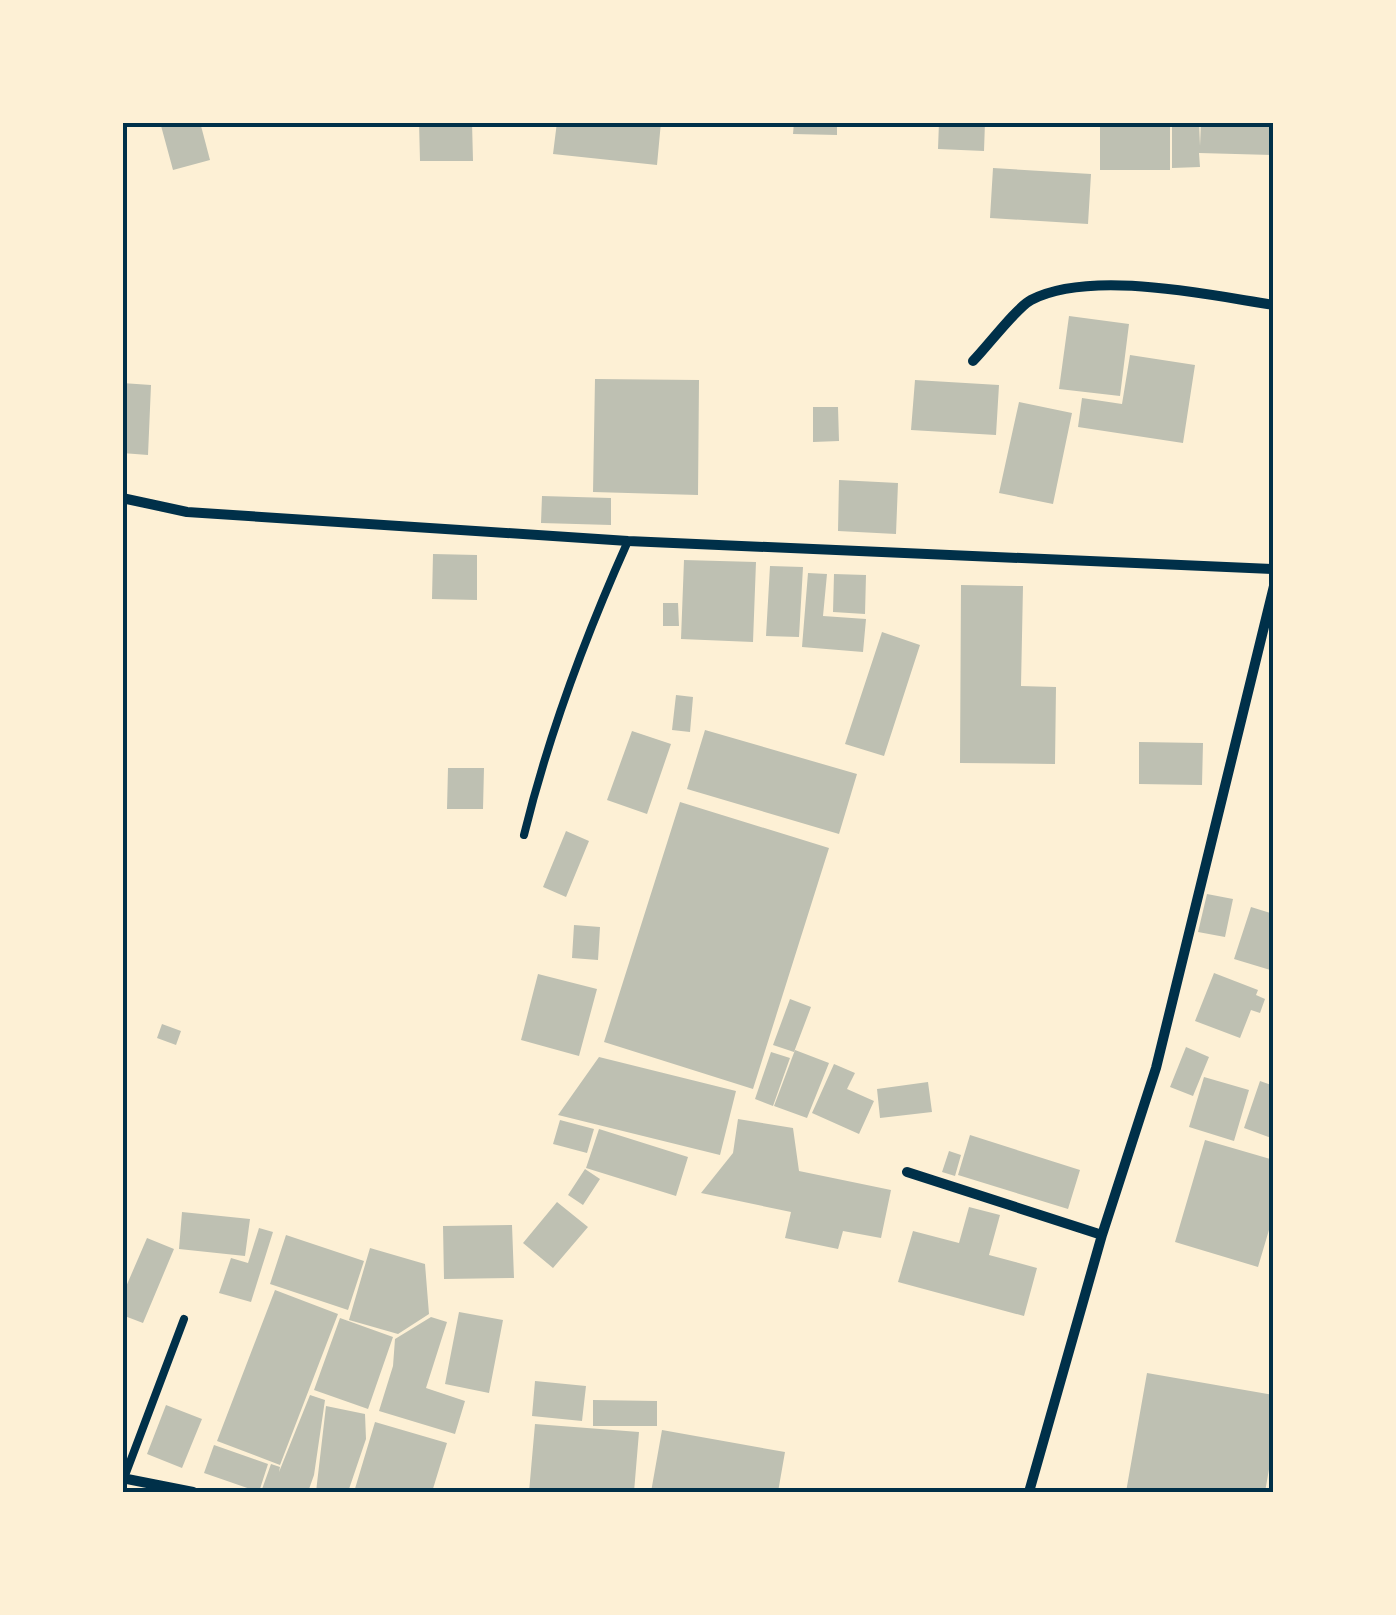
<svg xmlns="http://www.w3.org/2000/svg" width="1396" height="1615" viewBox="0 0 1396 1615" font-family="Arial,sans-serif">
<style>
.building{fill:#bec0b2}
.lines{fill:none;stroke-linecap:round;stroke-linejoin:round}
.service{stroke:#003049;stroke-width:8}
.minor{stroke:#003049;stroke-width:10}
.neatline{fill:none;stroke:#003049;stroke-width:4}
</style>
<rect width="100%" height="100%" fill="#fdf0d5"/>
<path class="building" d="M160,122H200L210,160L173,170Z
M419,122H472L473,161H420Z
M557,122H661L657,165L553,154Z
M794,122H837V135L793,134Z
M939,122H985L984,151L938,149Z
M1100,122H1170V170H1100Z
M1172,122H1199L1200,146L1201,122H1274V155L1199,153L1200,167L1172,168Z
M993,168L1091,174L1088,224L990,218Z
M1069,316L1129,324L1120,396L1059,389Z
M1130,355L1195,365L1183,443L1078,427L1082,398L1122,404Z
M595,379L699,380L698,495L593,492Z
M915,380L999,385L996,435L911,430Z
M122,383L151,385L148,455L122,453Z
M1019,402L1072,413L1053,504L999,493Z
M813,407H838L839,441L813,442Z
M839,480L898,483L896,534L838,531Z
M542,496L611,498V525L541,523Z
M433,554L477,555V600L432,599Z
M684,560L756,562L753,642L681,639Z
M770,566L803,567L799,637L766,636Z
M808,573L827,574L823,616L866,619L863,652L802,647Z
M834,574L866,575L865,614L833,612Z
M961,585L1023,586L1021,686L1056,687L1055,764L960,763Z
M663,603H678L679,626H663Z
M882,632L920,645L884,756L845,744Z
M676,695L693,697L690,732L672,730Z
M705,730L857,774L839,834L687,789Z
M632,731L671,744L647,814L607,800Z
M1139,742L1203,743L1202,785L1139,784Z
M448,768H484L483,809H447Z
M680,802L829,848L753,1089L604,1042Z
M566,831L589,841L566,897L543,887Z
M1207,894L1233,899L1225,937L1198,932Z
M1251,907L1274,914V971L1234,959Z
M574,925L600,927L598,960L572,958Z
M1214,973L1258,990L1256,995L1265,999L1260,1013L1251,1010L1240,1038L1195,1021Z
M538,974L597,989L579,1056L521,1040Z
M790,999L811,1007L794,1052L773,1045Z
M162,1024L181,1031L176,1045L157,1038Z
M1186,1047L1209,1057L1193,1096L1170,1087Z
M795,1050L829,1063L807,1118L774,1106Z
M771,1052L790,1058L773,1106L755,1099Z
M599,1057L736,1091L720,1155L558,1115Z
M834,1064L855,1073L847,1089L874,1101L859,1134L812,1113Z
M1204,1077L1249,1090L1234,1141L1189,1127Z
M1260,1081L1274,1086V1139L1244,1128Z
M928,1082L932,1112L880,1118L877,1089Z
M738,1119L793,1128L799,1171L891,1190L881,1238L843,1231L838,1249L785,1238L791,1212L701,1193L733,1153Z
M560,1120L594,1129L587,1153L553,1144Z
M599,1129L688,1157L676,1196L586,1168Z
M970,1135L1080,1170L1068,1209L958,1175Z
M1205,1140L1274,1160V1213L1258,1267L1175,1242Z
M949,1151L961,1155L955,1176L942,1172Z
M585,1169L600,1179L583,1205L568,1195Z
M557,1202L588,1227L553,1268L523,1243Z
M969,1207L1000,1215L989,1255L1037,1268L1024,1316L898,1282L913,1231L959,1243Z
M182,1212L250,1219L245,1256L179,1249Z
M512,1225L514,1278L444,1279L443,1226Z
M259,1228L273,1232L251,1302L219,1293L231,1258L248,1263Z
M286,1235L364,1261L348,1310L270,1284Z
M147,1238L174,1249L143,1323L122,1315V1296Z
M370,1248L425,1264L429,1314L398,1334L349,1320Z
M275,1290L338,1314L280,1465L217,1441Z
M459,1312L503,1320L489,1393L445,1384Z
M431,1317L447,1322L426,1388L465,1401L455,1434L379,1411L393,1366L395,1339Z
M340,1318L393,1337L368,1409L314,1390Z
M1147,1373L1274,1395V1441L1265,1492H1126Z
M535,1381L586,1386L582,1421L532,1416Z
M310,1395L325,1400L314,1475L308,1492H261L271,1464L280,1467L279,1472Z
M593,1400L657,1401V1426H593Z
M166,1405L202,1419L182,1468L147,1454Z
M326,1406L365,1414L366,1439L348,1492H316Z
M375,1422L447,1443L432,1492H354Z
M535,1424L639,1432L634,1492H529Z
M662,1430L785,1452L778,1492H651Z
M214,1445L268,1464L259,1492L204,1473Z"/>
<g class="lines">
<path class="service" d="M524,835C549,733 585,637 628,541
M124,1478L184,1319"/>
<path class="minor" d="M973,361C987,347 1016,308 1031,300C1091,269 1208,295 1274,305
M122,498L187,512L628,541L1274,569
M907,1172L1102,1235
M122,1478L193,1492
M1029,1492L1102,1235L1156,1068L1274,586"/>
</g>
<rect width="1396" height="1615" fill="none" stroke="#fdf0d5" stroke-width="250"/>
<rect x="125" y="125" width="1146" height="1365" class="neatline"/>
</svg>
